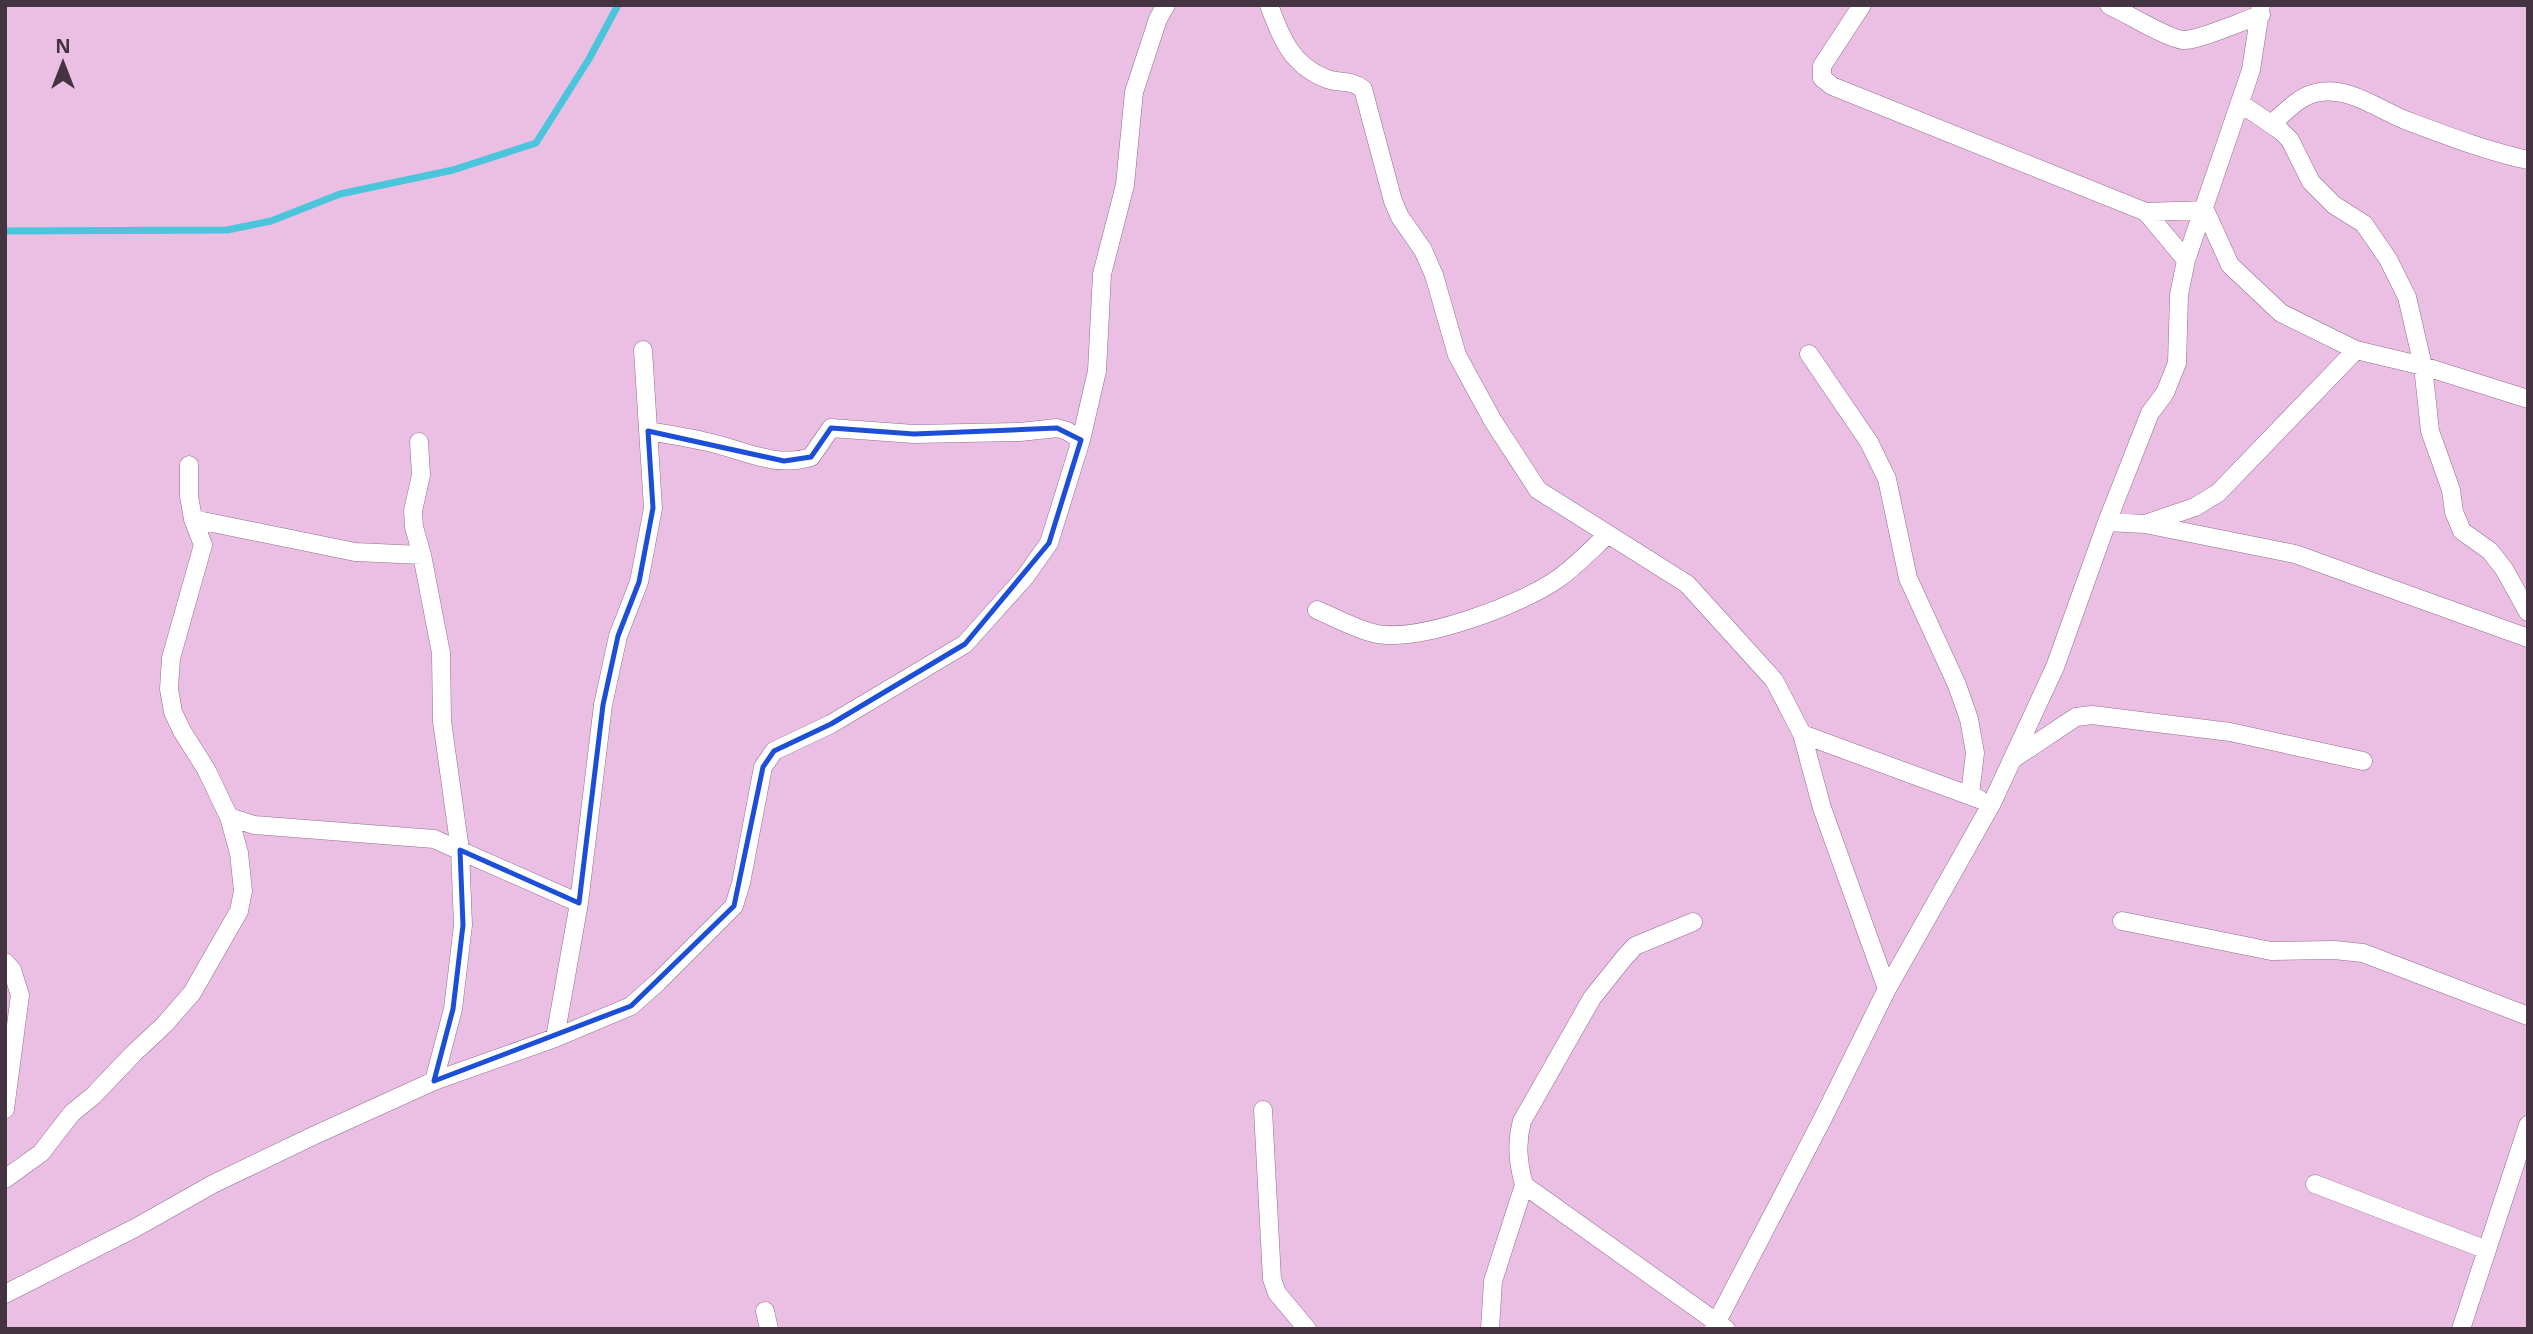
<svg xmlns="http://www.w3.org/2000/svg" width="2533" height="1334" viewBox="0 0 2533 1334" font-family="'Open Sans',sans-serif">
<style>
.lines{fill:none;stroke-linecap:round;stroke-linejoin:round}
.stream{stroke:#4ac5dc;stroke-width:7}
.minor-casing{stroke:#946d8e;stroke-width:19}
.minor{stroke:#fff;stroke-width:18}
.marked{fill:none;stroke:#1d4ed8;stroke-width:5;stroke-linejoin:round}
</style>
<rect width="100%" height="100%" fill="#eabfe3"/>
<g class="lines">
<path class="stream" d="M5,231L227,230L271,221L340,194L453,170L536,143L589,59L618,5"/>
<defs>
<path id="minor" d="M1269,5C1281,38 1292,66 1327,79C1341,84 1350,79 1363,89L1393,201L1400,217L1423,250L1434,275L1457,355L1493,421L1538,490L1687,584L1774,680L1802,734L1822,808L1887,989
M1862,5L1822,66V78L1832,86L2146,212L2205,210L2230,265L2281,313L2356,350L2423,366L2528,399
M2109,5C2128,14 2166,38 2183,40C2198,41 2244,20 2261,15
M2240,103L2281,131L2290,140L2311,182L2334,205L2364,224L2388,259L2407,297L2423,366L2430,431L2451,490L2454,512L2462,531L2490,551L2504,569L2528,612
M2271,124C2285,113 2298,97 2315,93C2347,85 2376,108 2405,120C2445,135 2486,151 2528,160
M2146,212L2186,260
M1809,354L1869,442L1887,479L1908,578L1957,685L1969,719L1975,753L1970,795
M648,431C666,434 685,437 703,441C740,448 773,469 811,457L831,428L914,434L1020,432L1057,428L1067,431L1081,440
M419,442L421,475L413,511L414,527L422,555L441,653L442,721L460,850L463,925L453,1009L434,1081
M193,519L355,552L422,555
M2107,522L2145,524L2295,554L2528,638
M2148,523L2195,507L2218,493L2356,350
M1317,610C1336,618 1357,630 1377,634C1422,642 1523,604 1559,578C1577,565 1592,549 1607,535
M1802,734L1979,799
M2013,759L2076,717L2092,715L2230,732L2363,761
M229,817L254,825L434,839L579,903
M2122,921L2271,951L2334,950L2363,953L2528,1016
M1693,922L1635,946L1624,958L1592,998L1522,1121C1516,1144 1518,1162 1524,1185L1726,1329
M5,962L12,970L20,995L5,1109
M555,1038L579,903L603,705L618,636L639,582L653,508L643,350
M1263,1110L1272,1279L1277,1293L1307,1329
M5,1179L41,1153L72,1113L93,1096L134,1053L164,1025L192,993L239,911L243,891L239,853L229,817L206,769L182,731L173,712L169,689L171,658L203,545L193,519L189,496V465
M2315,1184L2487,1250
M5,1294L135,1228L213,1184L315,1135L434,1081L555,1038L631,1006L658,982L734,906L741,883L763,767L774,751L831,724L965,644L1025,577L1049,543L1081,440L1097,371L1102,274L1125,185L1134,92L1158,19L1166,5
M765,1311L769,1329
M1490,1329L1493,1281L1524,1185
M1713,1329L1821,1122L1887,989L1992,803L2055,667L2107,522L2150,413L2165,393L2177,363L2179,295L2186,260L2251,70L2261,5
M2461,1329L2528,1125"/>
</defs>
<use href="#minor" class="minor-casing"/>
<use href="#minor" class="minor"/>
</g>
<path class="marked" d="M831,428L914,434L1057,428L1081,440L1049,543L965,644L831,724L774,751L763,767L734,906L631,1006L434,1081L453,1009L463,925L460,850L579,903L603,705L618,636L639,582L653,508L648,431L784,461L811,457Z"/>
<rect width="2533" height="1334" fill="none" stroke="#443341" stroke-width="14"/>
<g transform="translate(63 63)" stroke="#eabfe3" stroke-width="5" paint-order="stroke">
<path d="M0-5L12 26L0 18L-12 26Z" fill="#443341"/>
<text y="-10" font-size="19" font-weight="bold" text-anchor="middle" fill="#443341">N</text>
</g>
</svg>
